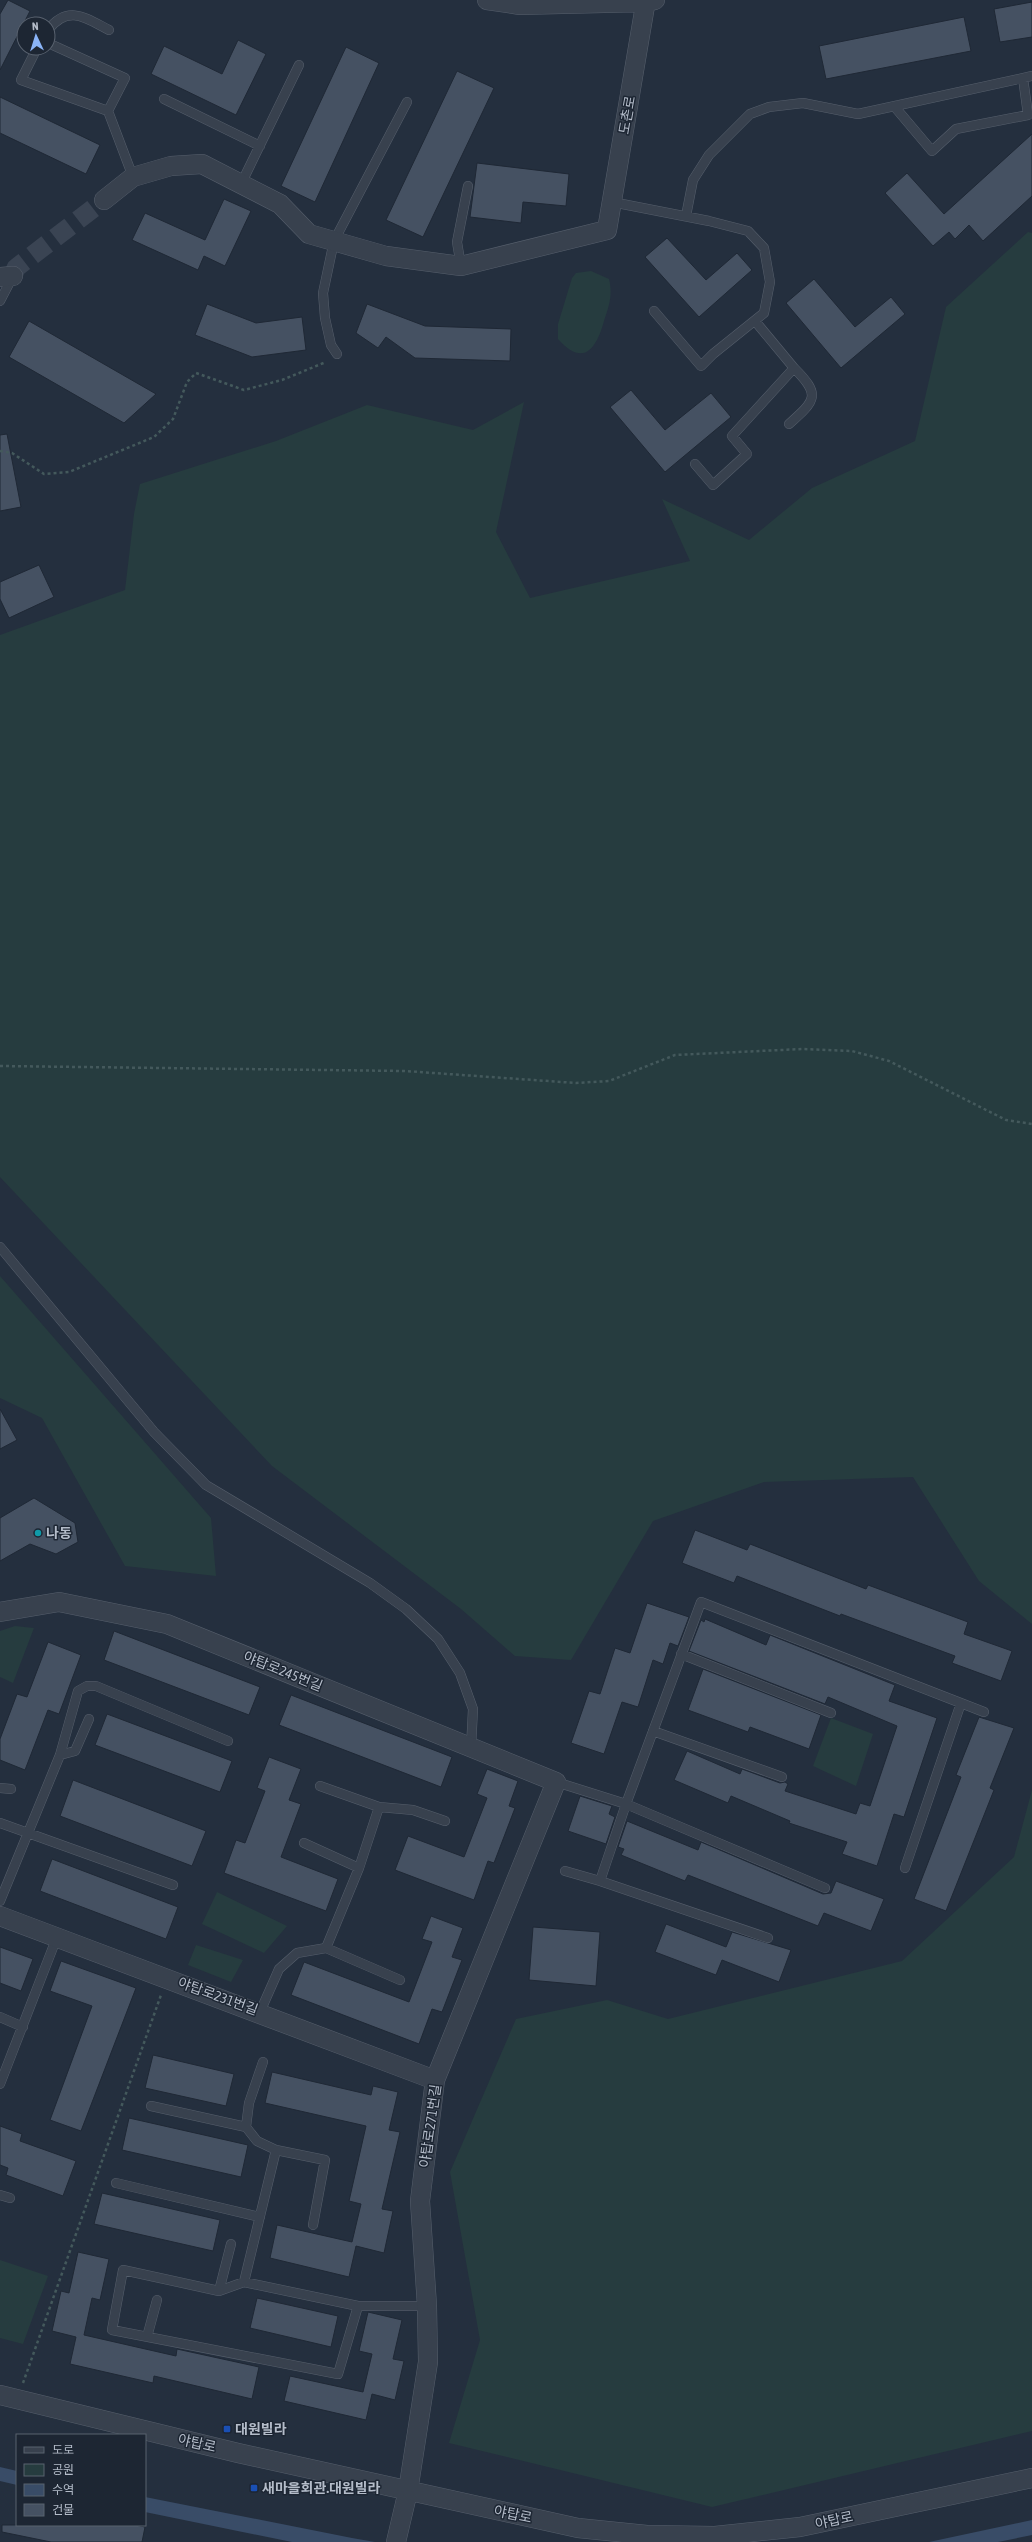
<svg xmlns="http://www.w3.org/2000/svg" width="1032" height="2542" viewBox="0 0 1032 2542" font-family="'Asap Condensed','Noto Sans KR',sans-serif">
<style>
.green{fill:#263c3f}
.water{fill:#394c67}
.building{fill:#455162;stroke:#1f2835}
.lines{fill:none;stroke-linecap:round;stroke-linejoin:round}
.street-tunnel{stroke:#3a4453;stroke-width:19;stroke-dasharray:19 10;stroke-linecap:butt}
.lane-casing{stroke:#565f6c;stroke-width:10}
.street-casing{stroke:#565f6c;stroke-width:20}
.path{stroke:#44595c;stroke-width:2.5;stroke-dasharray:3 3;stroke-linecap:butt}
.lane{stroke:#38414e;stroke-width:9}
.street{stroke:#38414e;stroke-width:19}
.culture-dot{fill:#0f9aa8;stroke:#1d2633;stroke-width:1.5}
.transit-dot{fill:#1a4fb4;stroke:#1d2633;stroke-width:1.5}
.labels{text-anchor:middle;dominant-baseline:central;stroke-width:3;stroke-linejoin:round;paint-order:stroke}
.street-label{font-size:14px;fill:#b4bcc9;stroke:#1d2633}
.poi-label{font-size:14px;font-weight:bold;fill:#b4bcc9;stroke:#1d2633;text-anchor:start}
</style>
<rect width="100%" height="100%" fill="#242f3e"/>
<path class="green" d="M1028,232L1032,233V1624L979,1581L913,1477L764,1482L653,1521L571,1660L515,1656L461,1609L272,1466L0,1177V635L125,590L134,514L140,484L276,441L367,405L473,430L524,402L496,532L530,598L690,561L662,499L749,540L812,488L915,441L946,307Z
M591,271L609,279C613,295 609,306 604,321C596,350 583,367 558,339V324L572,278L576,273Z
M0,1276L211,1518L216,1576L125,1566L42,1418L0,1398Z
M15,1626L34,1628L13,1683L0,1677V1631Z
M831,1718L873,1734L856,1786L813,1766Z
M1032,1790V2431L712,2507L449,2443L480,2340L450,2172L516,2019L607,2000L668,2019L902,1961L1014,1857Z
M217,1892L287,1926L264,1953L202,1924Z
M196,1945L243,1960L231,1982L188,1965Z
M0,2260L48,2276L23,2344L0,2338Z"/>
<path class="water" d="M0,2467L17,2471V2485L0,2481Z
M145,2497L352,2538L375,2542H292L145,2512Z
M1032,2520V2535L998,2542H929Z"/>
<path class="building" d="M8,0L30,11L0,70V14Z
M1032,2V37L1000,42L994,9Z
M964,17L971,51L826,79L819,46Z
M238,40L266,54L236,115L151,74L164,46L222,74Z
M346,47L379,63L315,202L281,186Z
M457,71L494,88L423,237L386,220Z
M0,97L100,145L86,174L0,133Z
M1032,134V196L983,241L969,225L955,239L949,232L933,246L885,193L907,173L944,214Z
M477,163L569,174L566,206L523,202L521,223L470,217Z
M224,199L251,211L225,266L204,256L198,270L132,240L145,213L205,240Z
M667,238L706,280L737,253L752,270L699,317L645,257Z
M814,279L855,327L891,297L905,314L841,368L786,303Z
M207,304L256,323L302,317L306,350L252,357L195,335Z
M367,304L425,326L511,329L510,361L415,358L386,337L378,348L356,333Z
M29,321L156,394L124,423L9,357Z
M631,390L665,430L711,393L731,417L665,472L610,407Z
M7,434L21,507L0,511V435Z
M39,565L54,597L9,618L0,599V582Z
M0,1409L17,1440L0,1449Z
M34,1498L75,1523L78,1542L56,1554L30,1544L0,1561V1518Z
M695,1530L747,1550L750,1544L866,1589L868,1585L968,1622L964,1634L1012,1651L1001,1681L952,1663L955,1656L841,1614L840,1616L737,1576L734,1583L682,1563Z
M647,1603L689,1617L678,1646L670,1643L663,1664L653,1660L638,1707L622,1702L604,1754L571,1743L589,1691L600,1694L615,1648L630,1653Z
M705,1619L766,1645L770,1635L895,1685L889,1701L937,1718L904,1817L894,1814L877,1866L842,1854L847,1842L789,1823L790,1821L731,1796L728,1803L674,1780L687,1751L740,1774L742,1769L780,1783L785,1782L788,1784L785,1791L856,1814L860,1803L870,1806L897,1726L828,1697L825,1704L689,1651L701,1620L704,1622Z
M114,1631L260,1687L249,1715L104,1660Z
M48,1642L81,1655L59,1714L48,1710L25,1770L0,1760V1739L17,1694L27,1697Z
M703,1669L821,1715L809,1749L750,1727L748,1732L688,1710Z
M291,1695L452,1757L441,1787L279,1725Z
M107,1714L232,1761L220,1792L95,1745Z
M979,1717L1014,1728L990,1788L994,1790L946,1911L914,1899L961,1777L956,1775Z
M269,1757L301,1769L289,1800L301,1804L281,1857L338,1879L326,1911L224,1873L236,1840L245,1843L265,1791L257,1788Z
M487,1769L518,1781L509,1806L515,1808L494,1863L488,1861L474,1900L395,1870L408,1836L464,1857L487,1798L477,1794Z
M73,1780L206,1831L192,1866L60,1816Z
M580,1796L612,1806L609,1814L615,1817L606,1844L568,1831Z
M627,1821L698,1850L701,1842L823,1894L831,1893L836,1881L884,1899L871,1931L824,1913L818,1926L688,1875L685,1881L621,1855L624,1849L618,1847Z
M52,1859L178,1907L166,1939L40,1891Z
M431,1916L463,1928L452,1957L462,1960L442,2012L432,2009L419,2044L291,1995L304,1962L409,2002L432,1942L422,1939Z
M666,1924L726,1947L732,1932L791,1950L779,1982L722,1960L716,1975L655,1952Z
M533,1927L600,1932L596,1986L529,1980Z
M0,1947L33,1959L21,1991L0,1983Z
M61,1961L136,1988L81,2131L50,2120L92,2006L50,1991Z
M153,2055L234,2074L226,2106L145,2088Z
M272,2072L371,2095L373,2086L398,2092L389,2130L400,2132L382,2209L393,2211L384,2253L356,2246L349,2277L270,2258L277,2225L352,2242L361,2204L349,2201L366,2126L265,2103Z
M129,2118L248,2145L241,2177L122,2150Z
M0,2126L22,2134L20,2141L76,2161L63,2196L6,2175L8,2168L0,2165Z
M102,2193L220,2220L213,2251L94,2224Z
M78,2252L109,2259L100,2300L92,2298L84,2335L176,2356L177,2349L259,2367L252,2399L154,2376L153,2383L70,2364L76,2337L52,2331L61,2291L69,2293Z
M257,2298L338,2316L331,2347L250,2328Z
M368,2312L402,2320L393,2359L404,2361L395,2400L372,2394L366,2420L284,2401L290,2376L363,2392L372,2354L359,2351Z
M2,2525H135L145,2527L142,2542H51L2,2532Z"/>
<g class="lines">
<path class="street-tunnel" d="M13,276L16,268L104,200"/>
<defs>
<path id="lane" d="M48,30C68,4 86,18 109,30
M48,43L125,78L108,111L133,177
M37,48L21,80L108,111
M164,99L260,146
M894,106L932,151L956,129L1028,115L1023,78
M241,184L299,65
M612,202L709,221L748,231L764,248L770,282L764,313L713,354L701,366L654,311
M686,216L693,180L709,155L750,114L769,107L803,103L858,114L1032,76
M461,266L457,242L468,186
M0,301L13,276
M337,354L331,345L325,318L323,293L334,241L407,102
M789,424C816,400 821,395 794,368
M695,464L713,485L747,454L732,436L794,368L755,321
M0,1247L154,1432L206,1485L370,1583L406,1609L438,1639L460,1673L473,1709L471,1748
M681,1654L831,1713
M653,1731L782,1777
M60,1755L75,1751L89,1719
M556,1782L626,1804L600,1881L768,1938
M0,1788L11,1789
M379,1807L413,1810L445,1821
M0,1823L173,1885
M304,1843L359,1868
M905,1868L961,1703
M565,1871L600,1881
M825,1888L626,1804L701,1602L984,1712
M0,1901L60,1755L78,1691L87,1686H96L228,1741
M326,1948L400,1980
M260,2012L279,1969L297,1953L326,1948L359,1868L379,1807L320,1786
M0,2017L23,2027
M0,2084L57,1937
M151,2106L246,2127
M276,2150L325,2160L313,2225
M116,2183L260,2217
M0,2195L10,2198
M244,2282L276,2150L257,2141L246,2127L249,2103L263,2062
M219,2291L231,2244
M358,2306L338,2374L112,2330L123,2270L219,2291L244,2282L358,2306H427
M147,2337L157,2300"/>
<path id="street" d="M487,0L520,5L646,2L655,0
M104,200L133,177L171,166L202,164L280,204L309,234L386,256L461,266L607,230L646,0
M0,277L13,276
M0,1612L59,1602L167,1624L556,1782L435,2080L420,2201L427,2306L428,2362L408,2491L396,2542
M0,1916L435,2080
M0,2395L238,2453L578,2528L647,2535L715,2536L800,2527L1032,2478"/>
</defs>
<use href="#lane" class="lane-casing"/>
<use href="#street" class="street-casing"/>
<path class="path" d="M0,451L12,453L44,474L69,472L154,437L173,419L187,382L196,373L244,390L282,380L326,362
M0,1066L405,1071L576,1083L609,1081L675,1055L802,1049L852,1051L889,1061L1006,1120L1032,1124
M23,2383L161,1995"/>
<use href="#lane" class="lane"/>
<use href="#street" class="street"/>
</g>
<circle class="culture-dot" cx="38" cy="1533" r="4"/>
<g class="transit-dot">
<rect x="223" y="2425" width="8" height="8" rx="2"/>
<rect x="250" y="2484" width="8" height="8" rx="2"/>
</g>
<g class="labels">
<g class="street-label">
<text transform="translate(627 115) rotate(-80)">도촌로</text>
<text transform="translate(283 1671) rotate(22)">야탑로245번길</text>
<text transform="translate(218 1996) rotate(20)">야탑로231번길</text>
<text transform="translate(430 2126) rotate(-82)">야탑로271번길</text>
<text transform="translate(197 2443) rotate(13)">야탑로</text>
<text transform="translate(513 2514) rotate(12)">야탑로</text>
<text transform="translate(834 2520) rotate(-12)">야탑로</text>
</g>
<g class="poi-label">
<text x="46" y="1533">나동</text>
<text x="235" y="2429">대원빌라</text>
<text x="262" y="2488">새마을회관.대원빌라</text>
</g>
</g>
<rect x="16" y="2434" width="130" height="92" fill="#1d2633" stroke="#59626f"/>
<rect x="24" y="2447" width="20" height="6" fill="#38414e" stroke="#59626f"/>
<text x="52" y="2454" font-size="12" fill="#b4bcc9">도로</text>
<rect x="24" y="2464" width="20" height="12" fill="#263c3f" stroke="#59626f"/>
<text x="52" y="2474" font-size="12" fill="#b4bcc9">공원</text>
<rect x="24" y="2484" width="20" height="12" fill="#394c67" stroke="#59626f"/>
<text x="52" y="2494" font-size="12" fill="#b4bcc9">수역</text>
<rect x="24" y="2504" width="20" height="12" fill="#455162" stroke="#59626f"/>
<text x="52" y="2514" font-size="12" fill="#b4bcc9">건물</text>
<g transform="translate(36 36) rotate(356)"><circle r="19" fill="#1d2633" stroke="#59626f"/>
<path d="M0-3L7 15L0 10L-7 15Z" fill="#8ab4f8"/>
<text y="-6" font-size="11" font-weight="bold" text-anchor="middle" fill="#b4bcc9">N</text>
</g>
</svg>
